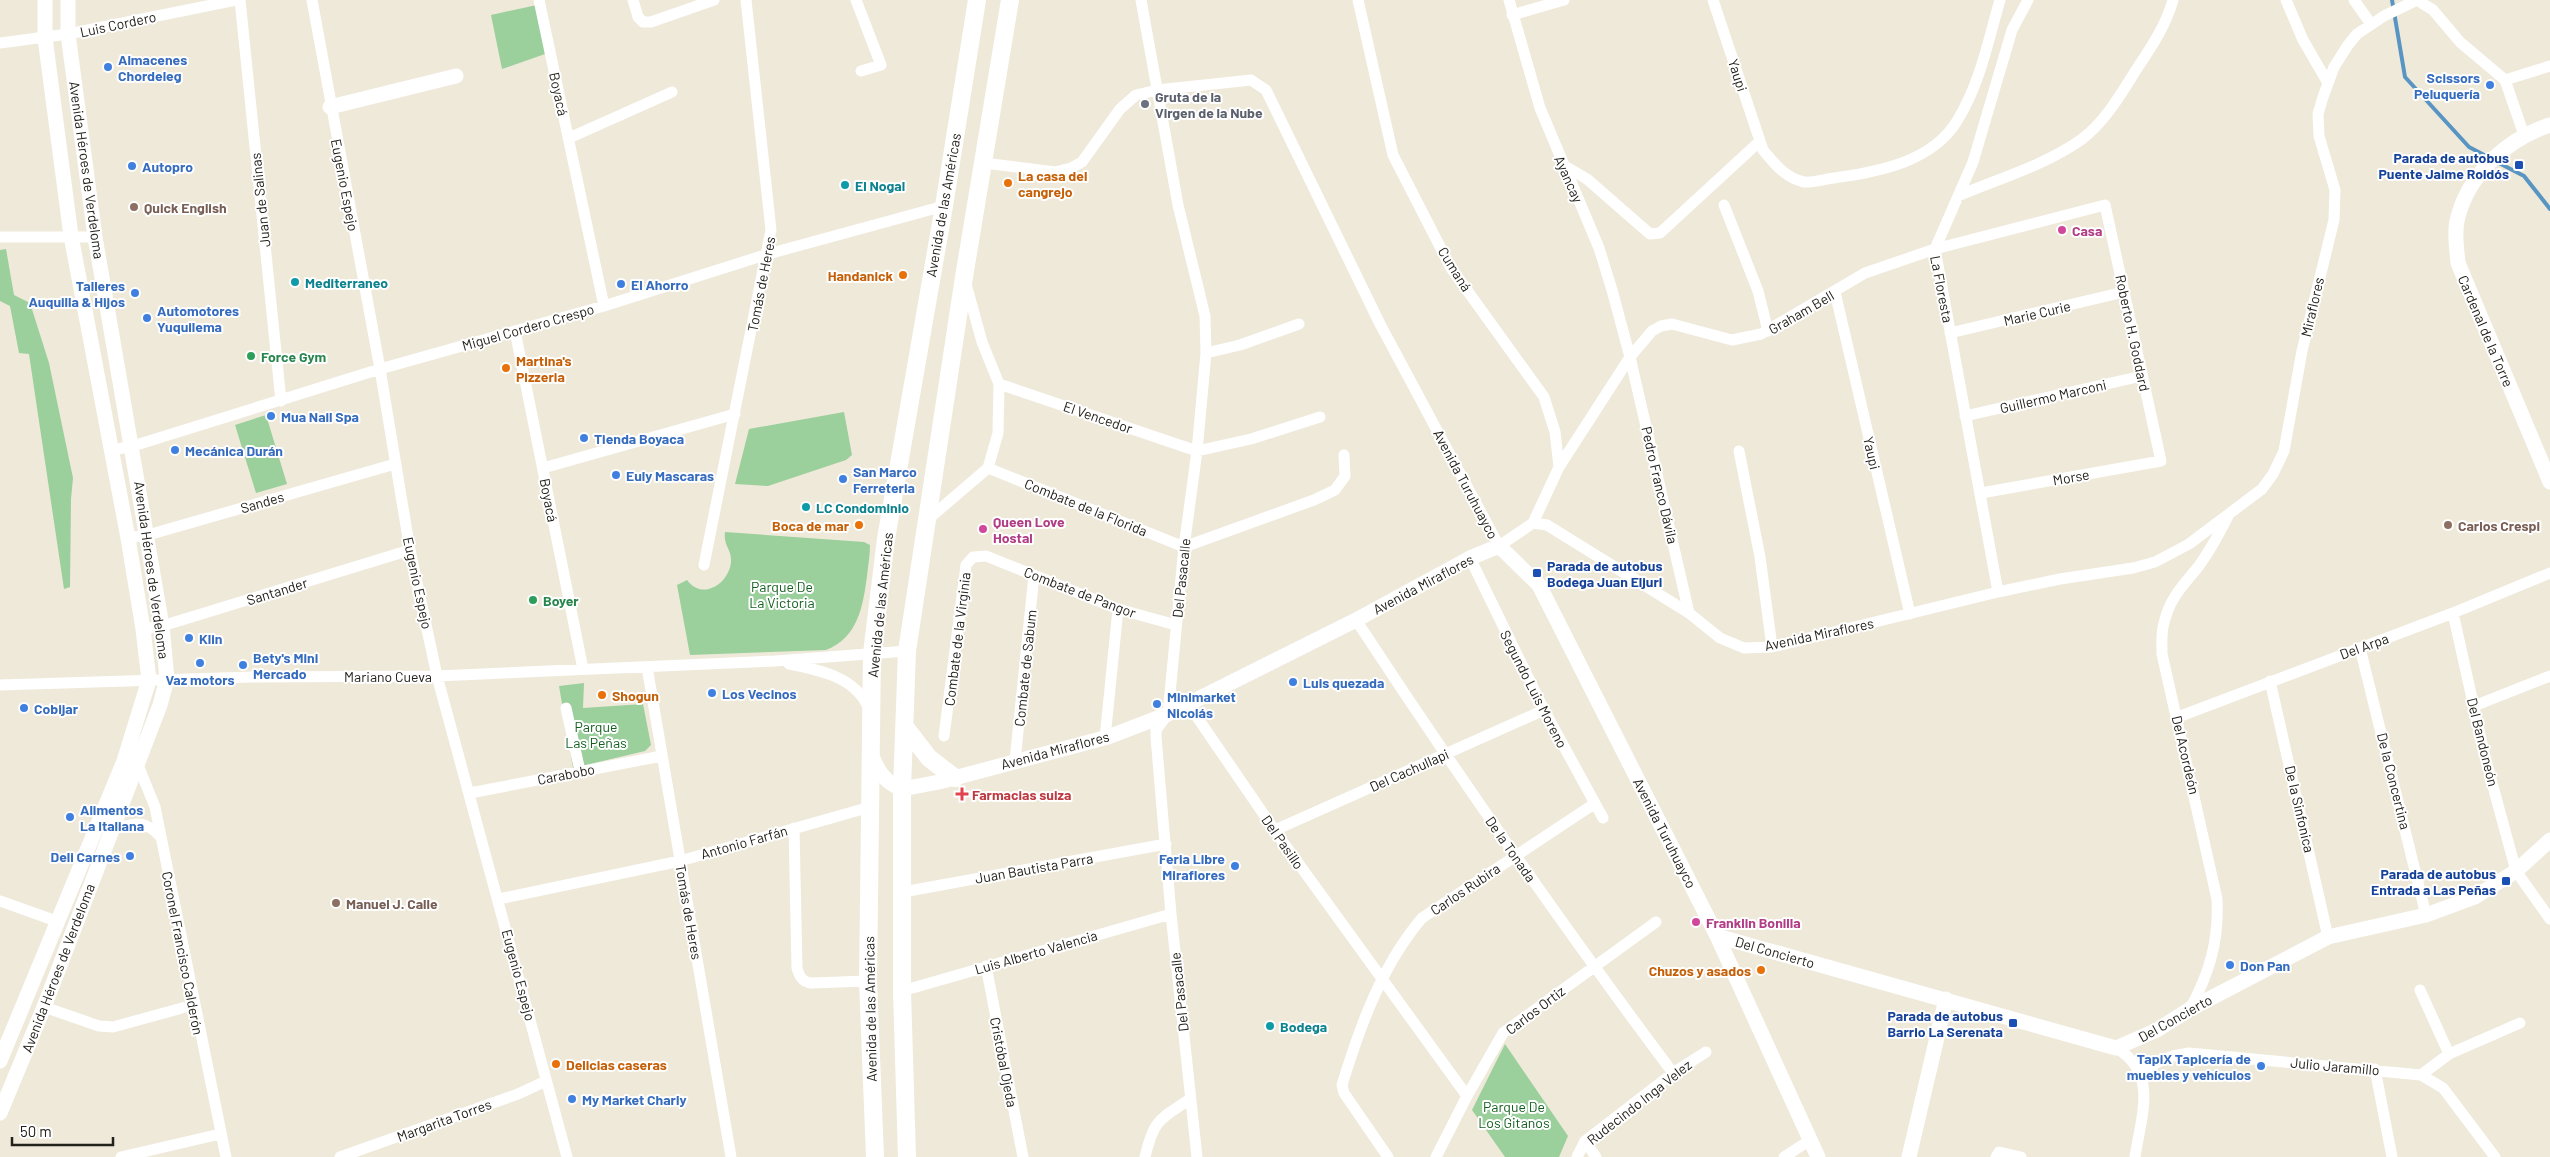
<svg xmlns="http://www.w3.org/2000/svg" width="2550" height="1157" viewBox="0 0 2550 1157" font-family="Barlow,sans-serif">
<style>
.green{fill:#9bcf9c}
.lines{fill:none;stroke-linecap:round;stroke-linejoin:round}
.stream{stroke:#5895c2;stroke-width:4}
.street{stroke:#fff;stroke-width:11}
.secondary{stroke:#fff;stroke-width:15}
.primary{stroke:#fff;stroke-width:18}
.shop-dot{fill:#3f7fe0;stroke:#fff;stroke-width:2}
.worship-dot{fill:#6b7280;stroke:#fff;stroke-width:2}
.transit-dot{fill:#1a4fb4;stroke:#fff;stroke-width:2}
.food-dot{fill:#e8710a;stroke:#fff;stroke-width:2}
.culture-dot{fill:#0f9aa8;stroke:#fff;stroke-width:2}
.education-dot{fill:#8d6e63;stroke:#fff;stroke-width:2}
.hotel-dot{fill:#d1479c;stroke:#fff;stroke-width:2}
.leisure-dot{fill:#2e9e5b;stroke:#fff;stroke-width:2}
.health-dot{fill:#e0444e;stroke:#fff;stroke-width:2}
.labels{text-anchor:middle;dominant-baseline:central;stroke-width:4;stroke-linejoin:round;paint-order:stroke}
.street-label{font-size:14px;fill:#23211b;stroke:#fff}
.shop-label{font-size:14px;font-weight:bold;fill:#366cbe;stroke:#fff;text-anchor:start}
.worship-label{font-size:14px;font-weight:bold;fill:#5b616d;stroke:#fff;text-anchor:start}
.transit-label{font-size:14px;font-weight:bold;fill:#164399;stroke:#fff;text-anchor:end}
.food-label{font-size:14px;font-weight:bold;fill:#c56008;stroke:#fff;text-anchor:start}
.culture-label{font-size:14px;font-weight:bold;fill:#0d838f;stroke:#fff;text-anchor:start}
.education-label{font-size:14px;font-weight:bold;fill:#785e54;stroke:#fff;text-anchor:start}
.hotel-label{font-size:14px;font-weight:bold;fill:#b23c85;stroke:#fff;text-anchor:start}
.leisure-label{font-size:14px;font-weight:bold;fill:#27864d;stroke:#fff;text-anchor:start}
.park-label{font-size:14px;fill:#125f1e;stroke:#fff}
.health-label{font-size:14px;font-weight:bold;fill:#be3a42;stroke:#fff;text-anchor:start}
</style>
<rect width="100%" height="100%" fill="#efe9da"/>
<path class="green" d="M537,5L545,54L502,69L491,15Z
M6,249L14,295L30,303L49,363L73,478L71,499L70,587L64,589L29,354L19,353L10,306L0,301V250Z
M844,412L852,455L846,460L768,486L735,484L749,429Z
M266,415L287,484L256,493L235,425Z
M725,532L864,542L870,545C870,555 868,566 867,576C863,606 858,638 826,650L690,655L677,585L687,580C702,601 729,584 731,562C732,549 723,546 725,532Z
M584,683L583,708L643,704L651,745L645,751L573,768L559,686Z
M1505,1044L1568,1136L1559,1157H1505L1472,1110Z"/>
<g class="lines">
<path class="stream" d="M2392,0L2405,77L2469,147L2488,157
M2497,162L2524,176L2550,209"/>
<path class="street" d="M240,0L281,401
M312,0L380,369L410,550L437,676L567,1157
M539,0L604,306
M633,0L638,17L643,22H651L714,0
M856,0L881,65L861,71
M1141,0L1178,205L1205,316L1206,353L1197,451L1184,547L1168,714L1156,730V737L1171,914L1197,1157
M1358,0L1393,155L1451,268L1544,397L1555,432L1559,467L1533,523
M1509,0L1540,108L1599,248L1612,290L1630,357L1689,613
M1713,0L1763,150C1774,163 1785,178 1804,182C1812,183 1825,179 1834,178C1878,172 1932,162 1957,121C1980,84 1988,41 2000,0
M2286,0L2303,40L2328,83
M2354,0L2371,24
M1512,15L1564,0
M0,43L68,34L236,0
M2505,80L2550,66
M569,138L672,92
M984,163L1055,172L1071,168L1082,162L1120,109L1136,95L1157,90L1251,80L1266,90L1380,324L1499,546L1533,523L1547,525L1689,613L1720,638L1744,648L1772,647L1998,592L2060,579L2133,568L2155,562L2189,544L2262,489L2273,474L2284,451L2302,351L2334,220L2335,190L2319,136L2318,114L2323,97L2334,67L2348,45L2357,34L2384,16L2417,0L2433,10L2460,42L2505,80L2524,135
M1563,165L1587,179L1650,234L1660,233L1760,141
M1958,196C1998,179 2046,165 2082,139C2106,121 2122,92 2138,67C2152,46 2166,25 2173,0
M1724,205L1758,291L1768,331
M0,237H95
M966,284L982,342L999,384L998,433L988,468
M1835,292L1910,614
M515,331L583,669
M1950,333L2124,292
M1206,353L1240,345L1299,324
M999,384L1197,451L1251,439L1320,417
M1965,416L2142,376
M113,450L133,446L380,369L604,306L768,254L944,206
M1739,451L1760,557L1772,647
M1559,467L1630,357L1652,331L1661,326L1672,324L1732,340L1761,334L1865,273L1935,249L2105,205L2161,461L1981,493
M543,468L735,414
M988,468L1184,547L1314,500L1335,490L1345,476L1344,455
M926,521L988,468
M128,538L148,535L395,464
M1470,558L1544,710L1603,818
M704,565L771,230L746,0
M1998,592L1935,249L1973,162L2012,30L2028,0
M2453,613L2485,757L2516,871L2550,919
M1356,620C1457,774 1562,925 1673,1073
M143,629L162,626L410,550
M2360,648L2426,915
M789,664C820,670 856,677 869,709
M647,667L731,1157
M2270,681L2328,937
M0,685L253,677L437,676L775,661L907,651
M1188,704L1280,838L1467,1096
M2474,706L2550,676
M566,708L580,771
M2178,717L2453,613L2550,573
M944,736L966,565L973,557L986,556L1118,609L1176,625
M1105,738L1118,609
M1015,761L1034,575
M132,763L138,765L155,807L226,1157
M470,793L662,756
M794,828L797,968C799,976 802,982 811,983L868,981
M113,829C135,824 142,818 160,836
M1275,830L1544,710
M903,892L1166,844
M499,899L680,861L870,807
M0,901L59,922
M986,966L1023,1157
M2420,990L2449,1054
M902,991L1171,914
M44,1007L99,1026L113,1027L193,1005
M2190,1009C2210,972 2219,940 2217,899L2162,654C2162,644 2161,632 2164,623C2170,597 2183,586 2198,567C2210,551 2219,534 2228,516
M2116,1048C2159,1073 2141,1116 2135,1157
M2375,1069L2392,1157
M2140,1070L2173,1056L2189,1053L2421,1075L2443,1088L2495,1157
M2421,1075L2449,1054L2520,1023
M1585,1141L1596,1157
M121,1157L220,1134
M340,1157L518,1094L546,1081
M1145,1157C1154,1119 1159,1120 1190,1099
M1388,1157L1344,1093L1342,1085C1360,1026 1382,965 1422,918L1594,804
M1436,1157L1467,1096L1503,1033L1656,922
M1577,1157L1585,1141L1673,1073L1706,1052
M1784,1157L1810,1140
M1996,1157L1999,1152L2021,1157"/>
<path class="secondary" d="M330,107L456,76
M2550,125C2507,139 2467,175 2457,221C2454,234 2457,250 2458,263L2550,482
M871,753C877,770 884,782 902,789L939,782L1108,737L1168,714L1356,620L1470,558L1499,546L1539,585L1717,936L1818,1157
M1717,936L2116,1048L2157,1030L2190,1009L2328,937L2426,915L2475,897L2516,871L2550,840
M0,1061L124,761L149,680L143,629L128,538L71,236L45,38V0
M0,1113L44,1007L160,705L167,679L162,626L95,237L68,34V0
M1909,1157L1946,999"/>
<path class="primary" d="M905,727L929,758L955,778
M875,1157L868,981L872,653L886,539L944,206L977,0
M907,1157L902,991V789L907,651L964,277L1010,0"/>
</g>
<g class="shop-dot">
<circle cx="108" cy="67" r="5"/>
<circle cx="2490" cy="85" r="5"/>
<circle cx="132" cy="166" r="5"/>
<circle cx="621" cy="284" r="5"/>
<circle cx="135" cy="293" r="5"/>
<circle cx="147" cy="318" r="5"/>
<circle cx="271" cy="416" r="5"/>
<circle cx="584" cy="438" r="5"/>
<circle cx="175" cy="450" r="5"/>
<circle cx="616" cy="475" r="5"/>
<circle cx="843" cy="479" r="5"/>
<circle cx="189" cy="638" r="5"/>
<circle cx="200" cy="663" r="5"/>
<circle cx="243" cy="665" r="5"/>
<circle cx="1293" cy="682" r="5"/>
<circle cx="712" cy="693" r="5"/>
<circle cx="1157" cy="704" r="5"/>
<circle cx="24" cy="708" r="5"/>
<circle cx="70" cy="817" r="5"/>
<circle cx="130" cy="856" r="5"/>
<circle cx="1235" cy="866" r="5"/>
<circle cx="2230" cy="965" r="5"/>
<circle cx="2261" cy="1066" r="5"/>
<circle cx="572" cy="1099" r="5"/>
</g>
<circle class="worship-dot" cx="1145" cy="104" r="5"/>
<g class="transit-dot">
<rect x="2514" y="160" width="10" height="10" rx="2.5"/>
<rect x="1532" y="568" width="10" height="10" rx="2.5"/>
<rect x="2501" y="876" width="10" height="10" rx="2.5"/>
<rect x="2008" y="1018" width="10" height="10" rx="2.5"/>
</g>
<g class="food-dot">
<circle cx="1008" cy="183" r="5"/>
<circle cx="903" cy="275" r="5"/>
<circle cx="506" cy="368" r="5"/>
<circle cx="859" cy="525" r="5"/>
<circle cx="602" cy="695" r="5"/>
<circle cx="1761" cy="970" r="5"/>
<circle cx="556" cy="1064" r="5"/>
</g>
<g class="culture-dot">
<circle cx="845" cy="185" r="5"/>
<circle cx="295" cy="282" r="5"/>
<circle cx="806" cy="507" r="5"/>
<circle cx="1270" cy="1026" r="5"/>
</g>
<g class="education-dot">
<circle cx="134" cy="207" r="5"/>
<circle cx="2448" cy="525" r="5"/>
<circle cx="336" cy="903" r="5"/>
</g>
<g class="hotel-dot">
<circle cx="2062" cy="230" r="5"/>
<circle cx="983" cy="529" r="5"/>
<circle cx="1696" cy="922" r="5"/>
</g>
<g class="leisure-dot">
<circle cx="251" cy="356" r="5"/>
<circle cx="533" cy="600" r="5"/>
</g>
<path class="health-dot" d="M959.5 786.5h5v5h5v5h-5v5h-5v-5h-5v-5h5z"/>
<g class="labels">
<g class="street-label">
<text transform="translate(118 24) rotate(-12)">Luis Cordero</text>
<text transform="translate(1738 75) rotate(72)">Yaupi</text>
<text transform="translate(559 94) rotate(78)">Boyacá</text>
<text transform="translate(87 170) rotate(82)">Avenida Héroes de Verdeloma</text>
<text transform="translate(1569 179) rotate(66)">Ayancay</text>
<text transform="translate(345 185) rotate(79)">Eugenio Espejo</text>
<text transform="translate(260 200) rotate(-96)">Juan de Salinas</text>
<text transform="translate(943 205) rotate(-80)">Avenida de las Américas</text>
<text transform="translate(1455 269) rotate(58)">Cumaná</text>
<text transform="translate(761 284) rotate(-79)">Tomás de Heres</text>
<text transform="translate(1942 289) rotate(79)">La Floresta</text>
<text transform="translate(2312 307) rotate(-77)">Miraflores</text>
<text transform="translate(1801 312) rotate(-30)">Graham Bell</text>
<text transform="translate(2037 313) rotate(-13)">Marie Curie</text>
<text transform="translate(528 327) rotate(-16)">Miguel Cordero Crespo</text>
<text transform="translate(2486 331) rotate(67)">Cardenal de la Torre</text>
<text transform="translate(2133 333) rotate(78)">Roberto H. Goddard</text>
<text transform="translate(2053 396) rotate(-13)">Guillermo Marconi</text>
<text transform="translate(1098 417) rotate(19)">El Vencedor</text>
<text transform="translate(1872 453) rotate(77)">Yaupi</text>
<text transform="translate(2071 477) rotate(-10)">Morse</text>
<text transform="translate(1466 484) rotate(62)">Avenida Turuhuayco</text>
<text transform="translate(1660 485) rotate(77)">Pedro Franco Dávila</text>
<text transform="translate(549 500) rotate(79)">Boyacá</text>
<text transform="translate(262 502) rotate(-16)">Sandes</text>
<text transform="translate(1086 507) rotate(22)">Combate de la Florida</text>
<text transform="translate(152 570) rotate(82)">Avenida Héroes de Verdeloma</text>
<text transform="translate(1181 578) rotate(-84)">Del Pasacalle</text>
<text transform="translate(418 583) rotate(78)">Eugenio Espejo</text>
<text transform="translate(1423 584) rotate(-28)">Avenida Miraflores</text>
<text transform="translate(277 591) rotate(-17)">Santander</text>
<text transform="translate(1080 592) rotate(21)">Combate de Pangor</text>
<text transform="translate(880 605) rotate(-84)">Avenida de las Américas</text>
<text transform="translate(1819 634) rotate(-12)">Avenida Miraflores</text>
<text transform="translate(957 639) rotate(-83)">Combate de la Virginia</text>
<text transform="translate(2364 646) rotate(-20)">Del Arpa</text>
<text transform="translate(1025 668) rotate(-84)">Combate de Sabum</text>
<text x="388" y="676">Mariano Cueva</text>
<text transform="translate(1534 689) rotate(63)">Segundo Luis Moreno</text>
<text transform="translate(2483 742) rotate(76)">Del Bandoneón</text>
<text transform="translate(1055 750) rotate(-15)">Avenida Miraflores</text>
<text transform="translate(2186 755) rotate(77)">Del Acordeón</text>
<text transform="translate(1409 770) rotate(-24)">Del Cachullapi</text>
<text transform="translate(566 774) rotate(-11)">Carabobo</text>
<text transform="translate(2394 781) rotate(76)">De la Concertina</text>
<text transform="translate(2300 809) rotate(77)">De la Sinfonica</text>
<text transform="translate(1665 833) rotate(63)">Avenida Turuhuayco</text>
<text transform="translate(744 842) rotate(-16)">Antonio Farfán</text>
<text transform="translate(1283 842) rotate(55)">Del Pasillo</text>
<text transform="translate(1511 849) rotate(55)">De la Tonada</text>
<text transform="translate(1034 868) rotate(-10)">Juan Bautista Parra</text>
<text transform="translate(1465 889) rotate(-34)">Carlos Rubira</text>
<text transform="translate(689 912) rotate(80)">Tomás de Heres</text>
<text transform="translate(1036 952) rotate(-16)">Luis Alberto Valencia</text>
<text transform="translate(1775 952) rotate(16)">Del Concierto</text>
<text transform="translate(183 953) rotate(79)">Coronel Francisco Calderón</text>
<text transform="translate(58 968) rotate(-69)">Avenida Héroes de Verdeloma</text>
<text transform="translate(519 975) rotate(75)">Eugenio Espejo</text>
<text transform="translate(1179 992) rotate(-96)">Del Pasacalle</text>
<text transform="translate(870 1009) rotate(-91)">Avenida de las Américas</text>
<text transform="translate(1535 1010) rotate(-37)">Carlos Ortiz</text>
<text transform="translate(2175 1018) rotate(-29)">Del Concierto</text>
<text transform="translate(1004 1062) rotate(79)">Cristóbal Ojeda</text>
<text transform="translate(2335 1066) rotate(5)">Julio Jaramillo</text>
<text transform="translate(1639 1102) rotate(-38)">Rudecindo Inga Velez</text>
<text transform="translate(444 1120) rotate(-20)">Margarita Torres</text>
</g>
<g class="shop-label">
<text x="118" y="59">Almacenes<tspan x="118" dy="16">Chordeleg</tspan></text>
<text x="2480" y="77" text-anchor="end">Scissors<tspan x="2480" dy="16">Peluquería</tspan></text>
<text x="142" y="166">Autopro</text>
<text x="631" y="284">El Ahorro</text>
<text x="125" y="285" text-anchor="end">Talleres<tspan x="125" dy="16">Auquilla &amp; Hijos</tspan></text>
<text x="157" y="310">Automotores<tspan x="157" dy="16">Yuquilema</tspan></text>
<text x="281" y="416">Mua Nail Spa</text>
<text x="594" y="438">Tienda Boyaca</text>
<text x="185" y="450">Mecánica Durán</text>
<text x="853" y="471">San Marco<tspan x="853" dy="16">Ferreteria</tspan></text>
<text x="626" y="475">Euly Mascaras</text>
<text x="199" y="638">Klin</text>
<text x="253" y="657">Bety's Mini<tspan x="253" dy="16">Mercado</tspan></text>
<text x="200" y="679" text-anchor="middle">Vaz motors</text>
<text x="1303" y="682">Luis quezada</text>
<text x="722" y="693">Los Vecinos</text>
<text x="1167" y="696">Minimarket<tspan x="1167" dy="16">Nicolás</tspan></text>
<text x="34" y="708">Cobijar</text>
<text x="80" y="809">Alimentos<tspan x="80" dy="16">La Italiana</tspan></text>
<text x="120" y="856" text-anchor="end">Deli Carnes</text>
<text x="1225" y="858" text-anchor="end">Feria Libre<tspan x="1225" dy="16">Miraflores</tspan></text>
<text x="2240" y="965">Don Pan</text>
<text x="2251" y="1058" text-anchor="end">TapiX Tapicería de<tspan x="2251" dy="16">muebles y vehículos</tspan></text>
<text x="582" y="1099">My Market Charly</text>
</g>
<g class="worship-label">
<text x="1155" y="96">Gruta de la<tspan x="1155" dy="16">Virgen de la Nube</tspan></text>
</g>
<g class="transit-label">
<text x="2509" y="157">Parada de autobus<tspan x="2509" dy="16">Puente Jaime Roldós</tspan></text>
<text x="1547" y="565" text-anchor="start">Parada de autobus<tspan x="1547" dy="16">Bodega Juan Eljuri</tspan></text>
<text x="2496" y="873">Parada de autobus<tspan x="2496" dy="16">Entrada a Las Peñas</tspan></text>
<text x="2003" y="1015">Parada de autobus<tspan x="2003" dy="16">Barrio La Serenata</tspan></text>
</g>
<g class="food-label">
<text x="1018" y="175">La casa del<tspan x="1018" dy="16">cangrejo</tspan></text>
<text x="893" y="275" text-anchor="end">Handanick</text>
<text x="516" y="360">Martina's<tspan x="516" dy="16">Pizzeria</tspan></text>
<text x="849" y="525" text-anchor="end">Boca de mar</text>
<text x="612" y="695">Shogun</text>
<text x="1751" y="970" text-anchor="end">Chuzos y asados</text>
<text x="566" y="1064">Delicias caseras</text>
</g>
<g class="culture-label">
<text x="855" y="185">El Nogal</text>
<text x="305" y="282">Mediterraneo</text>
<text x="816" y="507">LC Condominio</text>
<text x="1280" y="1026">Bodega</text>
</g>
<g class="education-label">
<text x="144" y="207">Quick English</text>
<text x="2458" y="525">Carlos Crespi</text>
<text x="346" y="903">Manuel J. Calle</text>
</g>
<g class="hotel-label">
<text x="2072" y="230">Casa</text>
<text x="993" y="521">Queen Love<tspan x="993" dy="16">Hostal</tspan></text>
<text x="1706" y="922">Franklin Bonilla</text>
</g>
<g class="leisure-label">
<text x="261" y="356">Force Gym</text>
<text x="543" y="600">Boyer</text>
</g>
<g class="park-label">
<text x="782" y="586">Parque De<tspan x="782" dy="16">La Victoria</tspan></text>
<text x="596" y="726">Parque<tspan x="596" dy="16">Las Peñas</tspan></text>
<text x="1514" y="1106">Parque De<tspan x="1514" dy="16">Los Gitanos</tspan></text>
</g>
<g class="health-label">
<text x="972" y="794">Farmacias suiza</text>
</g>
</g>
<path d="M12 1137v8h101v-8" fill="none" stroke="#23211b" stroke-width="2.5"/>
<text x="20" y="1137" font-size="15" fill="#23211b" stroke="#ffffff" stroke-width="4" paint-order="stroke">50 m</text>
</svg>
